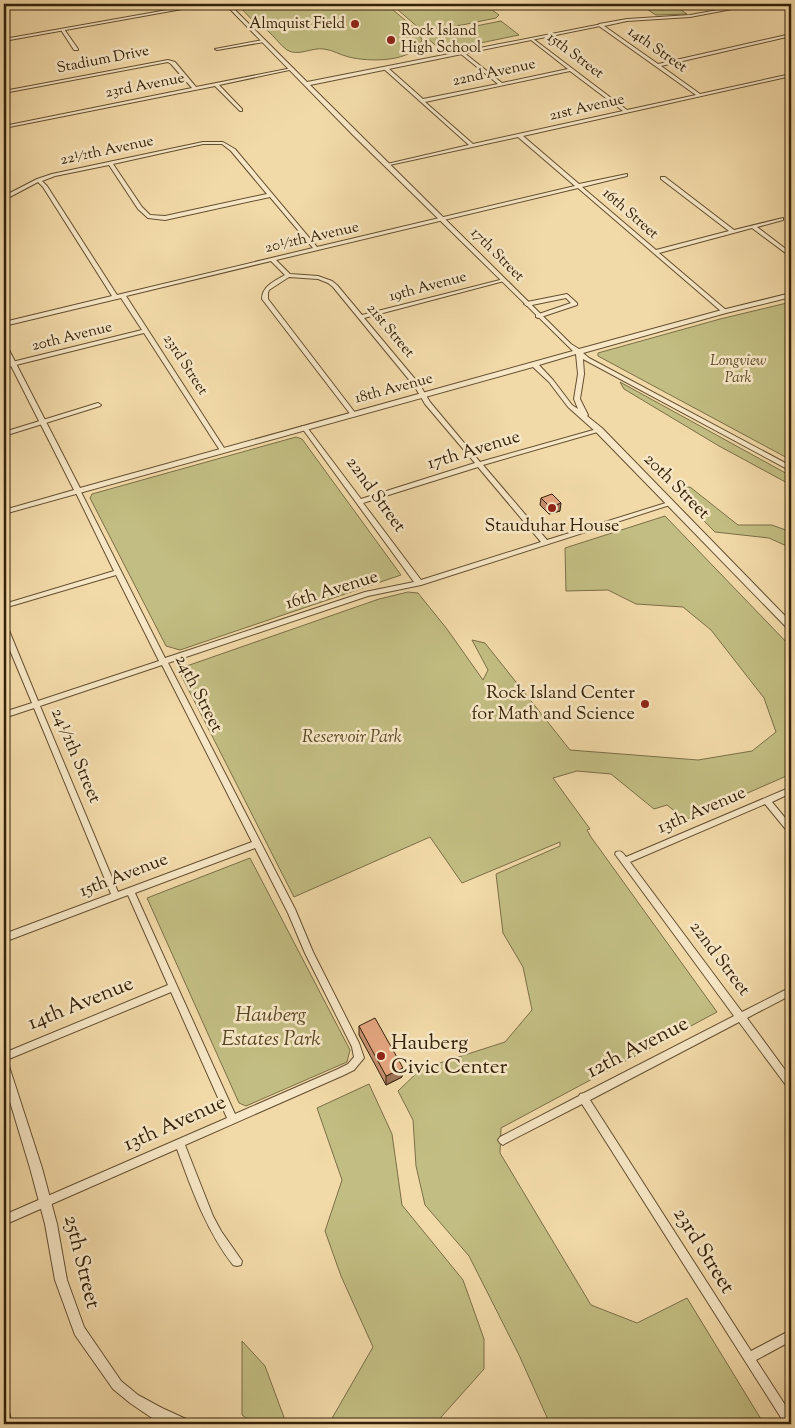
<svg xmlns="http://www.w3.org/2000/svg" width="795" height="1428" viewBox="0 0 795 1428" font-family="'Sorts Mill Goudy',serif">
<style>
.green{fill:#c2bd82;stroke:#7b6f46}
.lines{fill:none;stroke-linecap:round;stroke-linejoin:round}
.minor-casing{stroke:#644f31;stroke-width:2}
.tertiary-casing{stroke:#644f31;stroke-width:2}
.minor{fill:#f7e7c6;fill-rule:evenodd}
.tertiary{fill:#f7e7c6;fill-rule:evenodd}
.wall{fill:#c38e6d;stroke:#342109}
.shaded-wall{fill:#9f7459;stroke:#342109}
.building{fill:#e3a57f;stroke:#342109}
.poi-dot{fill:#8f2418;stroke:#f7e7c6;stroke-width:2}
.labels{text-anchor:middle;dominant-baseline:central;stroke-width:5;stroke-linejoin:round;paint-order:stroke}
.far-poi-label{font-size:15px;fill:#342109;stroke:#f7e7c6;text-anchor:end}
.far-street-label{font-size:15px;fill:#342109;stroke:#f7e7c6}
.far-park-label{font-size:15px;font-style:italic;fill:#584827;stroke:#f7e7c6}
.street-label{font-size:18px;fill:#342109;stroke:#f7e7c6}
.poi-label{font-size:18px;fill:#342109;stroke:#f7e7c6}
.park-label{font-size:18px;font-style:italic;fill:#584827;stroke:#f7e7c6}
.near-street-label{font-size:21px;fill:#342109;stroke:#f7e7c6}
.near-park-label{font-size:21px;font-style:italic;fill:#584827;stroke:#f7e7c6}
.near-poi-label{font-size:21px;fill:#342109;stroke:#f7e7c6;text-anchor:start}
</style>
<rect width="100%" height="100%" fill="#f2daa8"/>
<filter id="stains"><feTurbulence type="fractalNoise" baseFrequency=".004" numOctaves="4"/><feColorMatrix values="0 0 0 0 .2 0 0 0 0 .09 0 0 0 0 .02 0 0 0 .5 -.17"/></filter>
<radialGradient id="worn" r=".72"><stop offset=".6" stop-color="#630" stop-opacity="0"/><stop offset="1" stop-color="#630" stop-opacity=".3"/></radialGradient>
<path class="green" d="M237,4H386L418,31L422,40C414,63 368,62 349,57C340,55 333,50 324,49C312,47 298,57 287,50C280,45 274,36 268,31C265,28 261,28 258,26C251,19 244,11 237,4Z
M401,4H484L499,15L496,18L462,25L421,30L397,9Z
M639,4H681L675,6L687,14L656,15Z
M501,21L519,35L442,51L425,36Z
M791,302V460L598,356V353L720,319Z
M620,382L791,476V485L719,446L624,389Z
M296,437L302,439L401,575L180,650L166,646L90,498L92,494Z
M690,487L738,525H772L791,532V548L769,538L715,532L672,489Z
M665,516L791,647V774L686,820L667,805L654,809L611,774L577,771L553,778L590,829L587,830L591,837L717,1012L501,1128L500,1153L591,1305L637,1323L687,1298L764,1424H550L519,1355L469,1256L425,1205L416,1166L413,1120L398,1091L421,1069L505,1042L532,1010L523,967L503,933L496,874L560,846V842L462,883L430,837L294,897L178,669L379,599L408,592L418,593L447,629L483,680L488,670L472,640L485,643L570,750L698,760L752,751L776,732L764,698L711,630L683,607L636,604L608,590L566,591L565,548Z
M250,858L350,1050L347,1062L246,1106L239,1103L147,898Z
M369,1084L392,1134L402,1205L463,1280L484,1339V1369L435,1424H254L242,1415V1341L265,1366L285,1420H331L373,1347L341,1276L325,1231L342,1180L317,1108Z"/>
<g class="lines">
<defs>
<path id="minor" d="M751,4H758L690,17L627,21L604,26L658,64L791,34V36L661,66L700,94L791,74V76L523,136L579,184L627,174V176L582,187L656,250L729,231L661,179V177H665L734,230L783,218V220L757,227L791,253V257L752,228L659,253L726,310V312H722L578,188L276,260L290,274L318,276L332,281L337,285L362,315L504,279V281L364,318L420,385L430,402L480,462L597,429H601V431L483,465L547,540L669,502H673L674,503L673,504L421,585L368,596L168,663L295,909L313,952L359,1043L364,1058L354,1070L344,1075L185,1145L213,1216L221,1231L242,1261L241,1265L237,1266L233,1265C206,1230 192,1190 177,1149L4,1225V1215L227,1118L171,992L4,1061V1053L168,985L128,895L4,942V934L111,894L34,708L4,718V712L32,703L4,636V626L8,628L38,701L159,661L116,575L4,608V604L114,571L75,491L78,489L80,490L165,658L365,592L414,582L302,428V426H306L361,499L475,463L425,404L415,387L333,287L328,283L318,279L289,277L269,290L268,293V299L356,414L353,416L351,415L262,299C262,286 275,281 285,275L271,261L126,296L226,451L225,452H221L144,333L4,368V364L142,330L121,298L4,326V322L112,296L43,187L38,182L6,199H4V196L37,179L52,174L203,142H223L235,149L317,247L575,186L518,137L385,166V165L387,164L469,145L384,69L388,68L423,99L498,84L461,54V52H463L502,83L568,69L531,40V38H532L627,110L696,95L599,26V24L627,19L690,15ZM570,71L623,111L473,144L425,102ZM203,144H222L231,151L267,194L165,216L150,215L142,207L113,164ZM109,165L138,209L148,218L165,220L270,197L313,248L117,295L47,186L42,181L55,176ZM478,467L541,542L421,580L363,503ZM162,665L252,842L118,892L40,706ZM255,848L288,913L305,953L352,1047L354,1057L348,1064L338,1069L235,1114L135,893Z
M62,29H64L78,49V50H74L61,30Z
M263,40H264V42L217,50L215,49Z
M168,60L175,62L196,87L292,68L294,69L219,85L242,109V111H240L215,86L4,128V126L192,88L171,64L168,62L4,93V91Z
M567,294L577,303V305L538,318L536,317V315L571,303L566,298L527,306L524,304L527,302Z
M98,403L101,405L100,406L4,436V432Z
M791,787V793L772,802L791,825V833L788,832L765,804L630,862L742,1012L791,987V995L747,1018L791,1078V1089L788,1088L739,1022L590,1100L751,1351L791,1330V1341L756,1360L791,1414V1424H785L582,1104L506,1143L503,1145L500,1143L498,1140L500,1137L579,1096L580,1094L584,1093L734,1016L615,854L616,852C621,850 623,853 626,857Z
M4,1407L8,1408L12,1424H4Z"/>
<path id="tertiary" d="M201,4H210L4,41V39Z
M225,4H229L307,82L602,24V26H600L310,85L571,344L579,349L722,310L791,293V297L726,313L583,353L589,358L791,466V471L583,359L584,374L580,399L588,415L587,416L602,428L791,622V630L788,629L596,432L568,407L549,382L533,367L4,514V510L74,490L4,352V344L7,346L80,488L573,351L353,135ZM576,354L578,374L574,399L578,409L572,405L553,380L539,365Z
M4,1061L8,1062L9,1066L42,1168L57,1224L67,1280L84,1327L121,1381L138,1395L162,1408L186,1419L187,1424H167L152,1418L130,1403L113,1389L75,1335L55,1280L45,1224L30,1168L4,1082Z"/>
</defs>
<use href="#minor" class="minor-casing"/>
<use href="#tertiary" class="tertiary-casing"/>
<use href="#minor" class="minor"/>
<use href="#tertiary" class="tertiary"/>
</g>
<path class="wall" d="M541,498L560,511L549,514L540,505Z
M359,1026L402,1077L386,1085L359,1035Z"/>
<path class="shaded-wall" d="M561,503L560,511L549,514L550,507Z
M403,1068L402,1077L386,1085V1076Z"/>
<path class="building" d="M552,494L561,503L550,507L541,498Z
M375,1018L403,1068L386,1076L359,1026Z"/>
<g class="poi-dot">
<circle cx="355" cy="24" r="5"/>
<circle cx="391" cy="40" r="5"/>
<circle cx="552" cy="508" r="5"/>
<circle cx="645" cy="704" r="5"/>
<circle cx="381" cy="1056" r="5"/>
</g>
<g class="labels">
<g class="far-poi-label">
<text x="345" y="24">Almquist Field</text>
<text x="401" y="31" text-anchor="start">Rock Island<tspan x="401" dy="17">High School</tspan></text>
</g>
<g class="far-street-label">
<text transform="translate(657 50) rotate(35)">14th Street</text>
<text transform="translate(575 56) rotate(37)">15th Street</text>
<text transform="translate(103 60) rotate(-11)">Stadium Drive</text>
<text transform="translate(494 73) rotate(-12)">22nd Avenue</text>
<text transform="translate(145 86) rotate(-11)">23rd Avenue</text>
<text transform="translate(587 108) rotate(-13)">21st Avenue</text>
<text transform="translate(107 151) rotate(-12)">22½th Avenue</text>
<text transform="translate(630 214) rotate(41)">16th Street</text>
<text transform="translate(312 238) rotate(-13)">20½th Avenue</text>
<text transform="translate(497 255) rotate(45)">17th Street</text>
<text transform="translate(428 287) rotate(-15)">19th Avenue</text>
<text transform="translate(390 331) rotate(50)">21st Street</text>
<text transform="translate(72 337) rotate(-14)">20th Avenue</text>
<text transform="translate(185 365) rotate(57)">23rd Street</text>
<text transform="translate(394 389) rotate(-15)">18th Avenue</text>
</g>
<g class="far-park-label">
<text x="738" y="361">Longview<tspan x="738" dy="17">Park</tspan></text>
</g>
<g class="street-label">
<text transform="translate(474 451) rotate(-17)">17th Avenue</text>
<text transform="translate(676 487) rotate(45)">20th Street</text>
<text transform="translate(375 495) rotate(54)">22nd Street</text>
<text transform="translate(332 591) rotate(-17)">16th Avenue</text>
<text transform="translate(198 694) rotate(63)">24th Street</text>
<text transform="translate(75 756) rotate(67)">24½th Street</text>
<text transform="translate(702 811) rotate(-23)">13th Avenue</text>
<text transform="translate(124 876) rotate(-21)">15th Avenue</text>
<text transform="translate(719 959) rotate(53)">22nd Street</text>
</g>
<g class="poi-label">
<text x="552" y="527">Stauduhar House</text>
<text x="635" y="694" text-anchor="end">Rock Island Center<tspan x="635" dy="21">for Math and Science</tspan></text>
</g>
<g class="park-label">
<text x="352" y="738">Reservoir Park</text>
</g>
<g class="near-street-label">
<text transform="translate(81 1004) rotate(-22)">14th Avenue</text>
<text transform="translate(638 1048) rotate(-27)">12th Avenue</text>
<text transform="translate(175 1124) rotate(-24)">13th Avenue</text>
<text transform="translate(703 1251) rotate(58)">23rd Street</text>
<text transform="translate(81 1262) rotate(76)">25th Street</text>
</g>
<g class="near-park-label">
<text x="271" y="1016">Hauberg<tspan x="271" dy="24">Estates Park</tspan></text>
</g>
<g class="near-poi-label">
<text x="391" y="1044">Hauberg<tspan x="391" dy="24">Civic Center</tspan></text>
</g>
</g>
<rect width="795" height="1428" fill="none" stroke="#f2daa8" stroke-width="20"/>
<rect x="5" y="5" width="785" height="1418" fill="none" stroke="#342109" stroke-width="2.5"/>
<rect x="10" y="10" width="775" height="1408" fill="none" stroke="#342109"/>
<rect width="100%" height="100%" filter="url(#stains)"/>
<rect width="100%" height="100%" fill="url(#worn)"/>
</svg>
